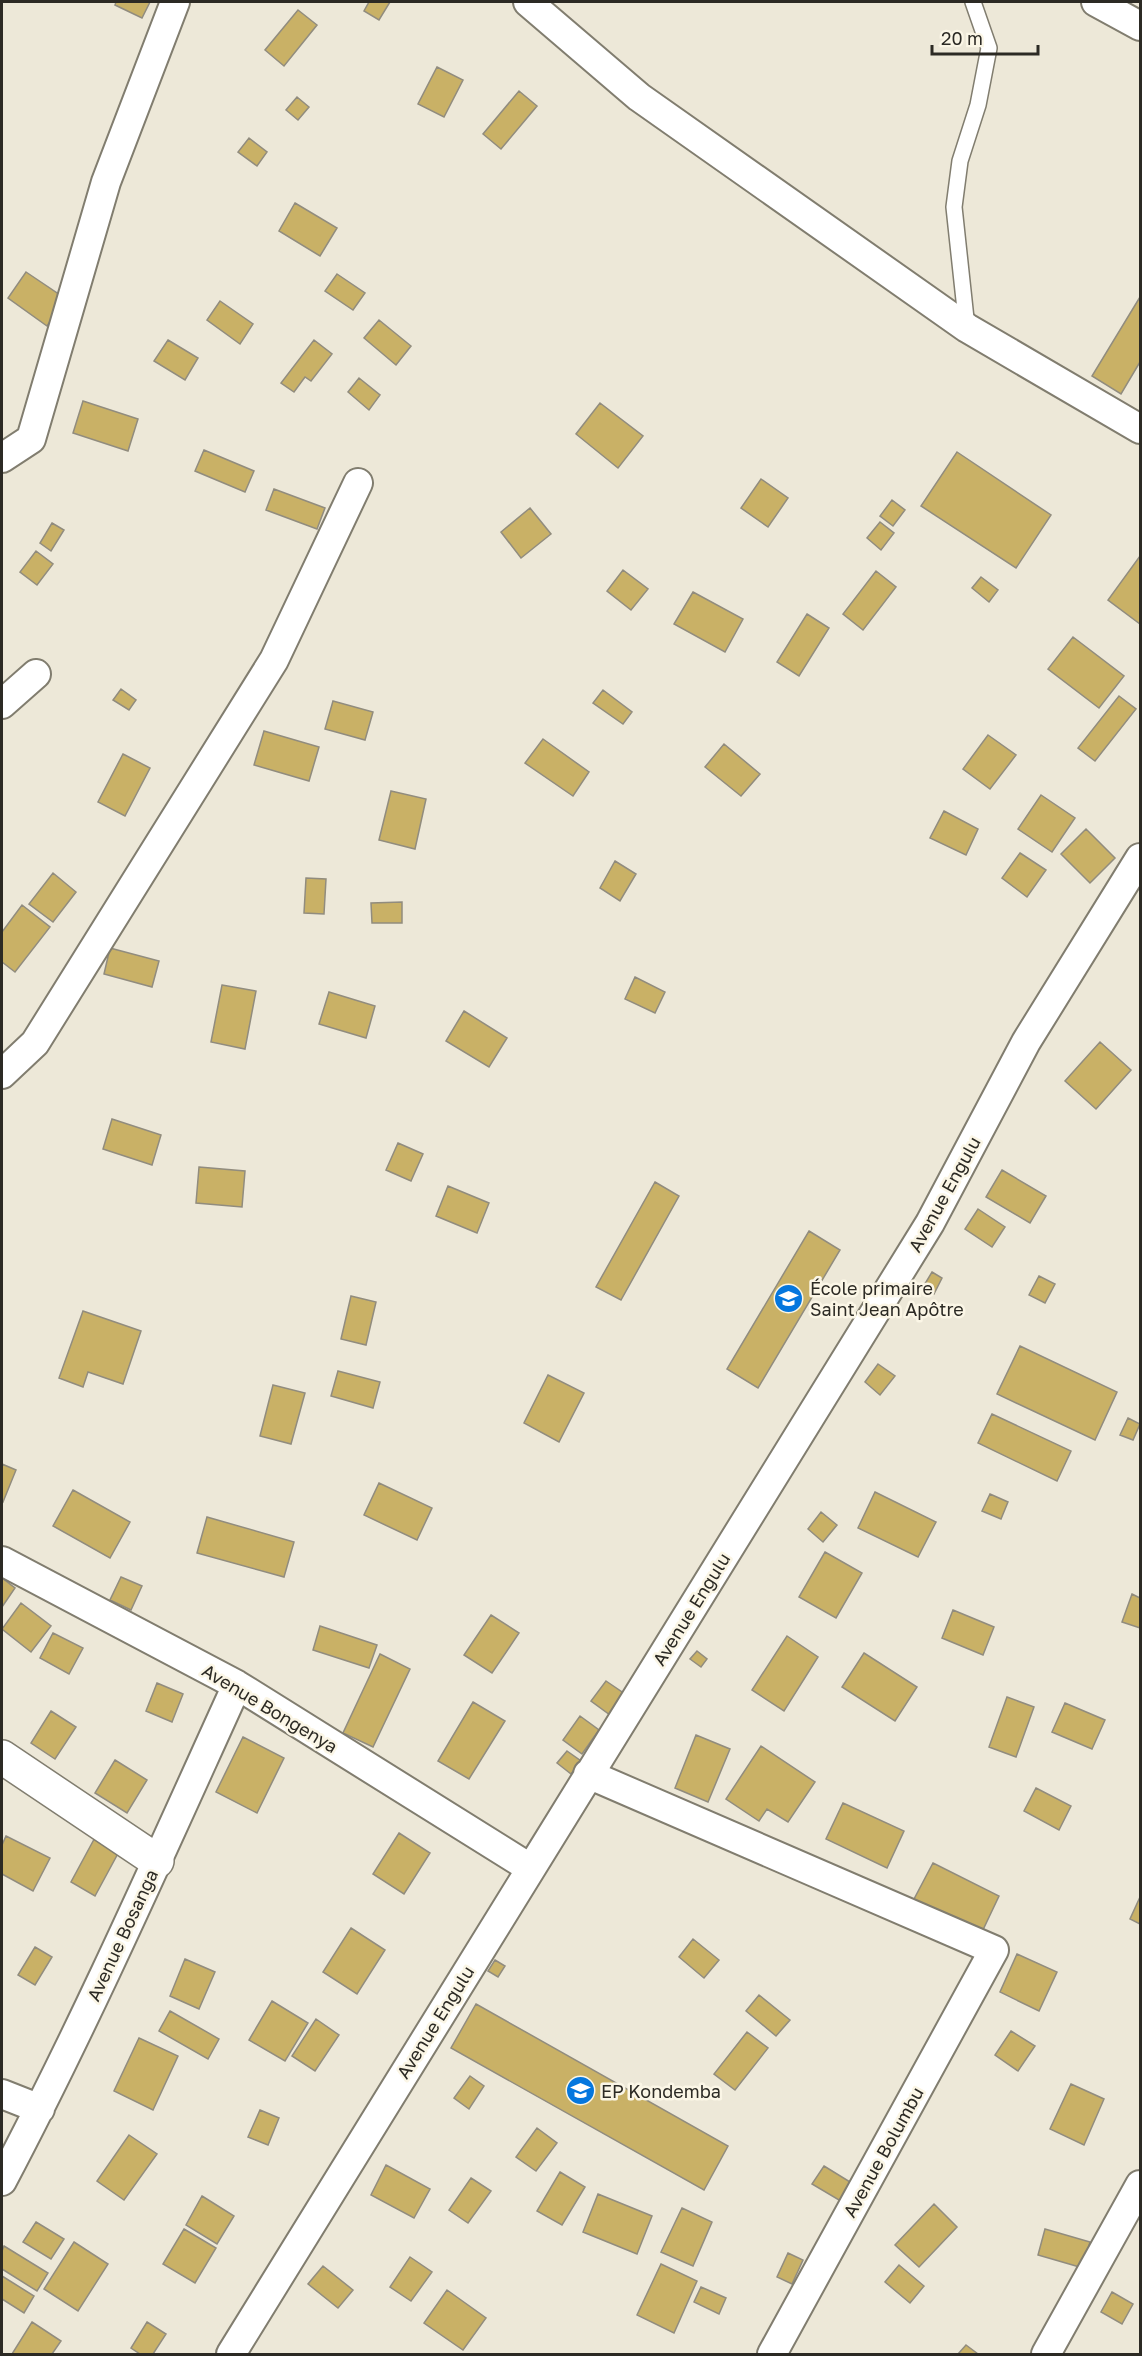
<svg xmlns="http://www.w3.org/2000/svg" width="1142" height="2356" viewBox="0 0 1142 2356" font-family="'Golos Text',sans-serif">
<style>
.building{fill:#c9b166;stroke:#918c7e;stroke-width:1.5}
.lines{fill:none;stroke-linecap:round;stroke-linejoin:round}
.service-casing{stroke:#817d6f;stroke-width:18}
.minor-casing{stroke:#817d6f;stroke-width:32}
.tertiary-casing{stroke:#817d6f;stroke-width:36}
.service{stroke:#fff;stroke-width:15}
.minor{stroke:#fff;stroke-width:28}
.tertiary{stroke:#fff;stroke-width:33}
.labels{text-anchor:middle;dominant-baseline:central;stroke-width:5;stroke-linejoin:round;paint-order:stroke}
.street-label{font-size:18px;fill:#2c2a24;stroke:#fbf6e6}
.poi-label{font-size:18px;fill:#2c2a24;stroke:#fbf6e6;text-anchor:start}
</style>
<rect width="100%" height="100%" fill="#ede8d8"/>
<path class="building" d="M116,2H150L142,18L115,5Z
M369,2H390L379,20L364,11Z
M298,10L317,25L284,66L265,50Z
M437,67L463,80L444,117L418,104Z
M519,91L537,106L501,149L483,134Z
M297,97L309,107L298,120L286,110Z
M249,138L267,152L257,166L238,152Z
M295,203L337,228L320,256L279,231Z
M26,272L66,299L47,326L8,298Z
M337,274L365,293L353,310L325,291Z
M1140,297V362L1121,394L1092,376Z
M220,301L253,324L240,344L207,320Z
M379,320L411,346L396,365L364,338Z
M168,340L198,358L185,380L154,361Z
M314,340L332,354L311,381L305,377L294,392L281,383Z
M359,378L380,395L369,410L348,392Z
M83,401L138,419L128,451L73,433Z
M600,403L643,436L618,468L576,434Z
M204,450L254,471L245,492L195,471Z
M957,452L1051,515L1016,568L921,506Z
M761,479L788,498L768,527L741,508Z
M274,489L325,508L317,529L266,510Z
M892,500L905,510L893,526L880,516Z
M530,508L551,534L521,558L501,532Z
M880,522L894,533L881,550L867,538Z
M52,523L64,530L51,551L40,543Z
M36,551L53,564L37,585L20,572Z
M1140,556V624L1108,600Z
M623,570L648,589L631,610L607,591Z
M876,571L896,587L863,630L843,614Z
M981,577L998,590L989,602L972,588Z
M693,592L743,619L725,652L674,624Z
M807,614L829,628L799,676L777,662Z
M1073,637L1124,676L1099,708L1048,669Z
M121,689L136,700L129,710L113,700Z
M603,690L632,712L623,724L593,703Z
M1119,696L1136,709L1095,761L1078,748Z
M333,701L373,712L365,740L325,729Z
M264,731L319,747L309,781L254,765Z
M988,735L1016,755L990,789L963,769Z
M543,739L589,772L573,796L525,763Z
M724,744L760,774L741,796L705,767Z
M123,754L150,768L125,816L98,802Z
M391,791L426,799L415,849L379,840Z
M1041,795L1075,818L1052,852L1018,829Z
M944,811L978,829L966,855L930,838Z
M1086,829L1115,858L1090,883L1061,854Z
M1020,853L1046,870L1027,897L1002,878Z
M615,861L636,874L620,901L600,888Z
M53,873L76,892L53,922L29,904Z
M306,878L326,879L324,914L304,913Z
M402,902V923H372L371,903Z
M22,905L50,927L15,972L2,962V932Z
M110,948L159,961L152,987L104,974Z
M635,977L665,992L655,1013L625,999Z
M222,985L256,991L245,1049L211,1042Z
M329,992L375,1006L366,1038L319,1024Z
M464,1011L507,1038L489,1067L446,1041Z
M1100,1042L1131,1070L1096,1109L1065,1081Z
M112,1119L161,1135L152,1165L103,1149Z
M398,1143L423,1154L411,1181L386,1170Z
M199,1167L245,1171L242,1207L196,1203Z
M1002,1170L1046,1196L1030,1223L986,1197Z
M655,1182L679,1196L621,1300L596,1287Z
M448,1186L489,1203L477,1233L436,1216Z
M978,1209L1005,1227L992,1247L965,1229Z
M809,1231L840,1250L758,1388L727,1369Z
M932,1272L942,1278L934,1294L923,1287Z
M1039,1276L1055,1284L1045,1303L1029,1295Z
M351,1296L376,1302L366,1345L341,1339Z
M83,1311L141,1331L123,1384L88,1372L83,1387L59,1378Z
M1020,1346L1117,1392L1095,1440L997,1394Z
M878,1364L895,1376L880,1395L865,1382Z
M338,1371L380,1382L373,1408L331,1396Z
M548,1375L584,1393L559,1442L524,1423Z
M273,1385L305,1393L291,1444L260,1436Z
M992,1414L1071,1451L1057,1481L978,1443Z
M1128,1418L1140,1424L1133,1440L1120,1435Z
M2,1464L16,1470L3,1502L2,1501Z
M379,1483L432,1508L417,1540L364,1515Z
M73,1490L130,1522L110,1558L53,1526Z
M875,1492L936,1522L918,1557L858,1528Z
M990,1494L1008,1502L1001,1519L982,1511Z
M821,1512L837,1525L823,1542L808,1529Z
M207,1517L294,1542L284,1577L197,1553Z
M825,1552L862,1573L836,1618L799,1597Z
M121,1577L142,1586L131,1610L110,1600Z
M2,1578L15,1588L2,1607Z
M1132,1594L1140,1598V1628L1122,1622Z
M21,1603L51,1626L31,1652L2,1629Z
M953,1610L994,1627L983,1655L942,1638Z
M491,1615L519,1633L492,1673L464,1655Z
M320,1626L377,1645L369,1668L313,1650Z
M53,1633L83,1648L69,1674L40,1658Z
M787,1636L818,1657L784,1711L752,1690Z
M697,1651L707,1659L701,1667L690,1659Z
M864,1653L917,1687L895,1721L842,1687Z
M380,1654L410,1669L373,1747L343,1733Z
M606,1681L625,1694L610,1715L591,1701Z
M157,1683L183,1694L172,1722L146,1711Z
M1007,1697L1034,1707L1016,1757L989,1747Z
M473,1702L505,1721L469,1779L438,1761Z
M1065,1703L1105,1720L1092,1749L1052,1732Z
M51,1711L76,1727L55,1759L31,1743Z
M580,1716L599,1730L582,1754L563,1740Z
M696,1735L730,1749L708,1802L675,1788Z
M243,1737L284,1758L257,1813L216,1792Z
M761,1746L815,1782L788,1822L767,1809L759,1821L726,1799Z
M567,1751L581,1761L571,1774L557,1763Z
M115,1760L147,1780L127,1813L95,1793Z
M1036,1788L1071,1806L1059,1830L1024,1811Z
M843,1803L904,1831L887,1868L826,1839Z
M98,1832L122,1846L95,1896L71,1882Z
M399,1833L430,1853L404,1894L373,1874Z
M6,1836L50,1858L33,1891L2,1874V1845Z
M933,1863L999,1896L981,1934L913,1901Z
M1140,1897V1924L1130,1919Z
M351,1928L385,1950L357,1994L323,1972Z
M693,1939L719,1960L704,1978L679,1957Z
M35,1947L52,1957L35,1985L18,1975Z
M1017,1954L1057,1972L1039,2011L1000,1992Z
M185,1959L215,1972L199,2009L170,1996Z
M495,1960L505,1966L498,1977L488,1971Z
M759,1995L790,2020L776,2036L746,2011Z
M272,2001L308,2023L285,2061L249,2040Z
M476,2004L728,2146L704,2190L451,2048Z
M170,2011L219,2039L208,2059L159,2031Z
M316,2019L339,2035L315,2071L292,2056Z
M1011,2031L1035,2046L1018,2071L995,2055Z
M747,2032L768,2048L735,2090L714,2074Z
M139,2038L178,2056L153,2110L114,2091Z
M470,2076L484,2086L469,2109L454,2098Z
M1071,2084L1104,2099L1084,2145L1050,2129Z
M260,2110L279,2118L268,2145L248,2137Z
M537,2128L557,2143L536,2171L516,2157Z
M129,2135L157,2154L124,2200L97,2181Z
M386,2165L430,2189L414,2218L371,2195Z
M824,2166L855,2185L844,2203L812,2184Z
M560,2172L585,2187L562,2225L537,2211Z
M471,2178L491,2191L468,2223L449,2210Z
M598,2194L652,2216L637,2254L583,2232Z
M202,2196L234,2216L217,2244L186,2225Z
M934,2204L957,2227L919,2267L895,2245Z
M682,2208L712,2222L693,2266L661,2252Z
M36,2222L64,2239L51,2259L23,2242Z
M184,2229L216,2248L195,2283L163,2264Z
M1045,2229L1090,2242L1083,2268L1038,2255Z
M74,2242L108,2264L78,2311L44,2289Z
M4,2246L48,2273L37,2291L2,2269V2251Z
M788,2253L803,2260L792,2284L777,2277Z
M410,2257L432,2272L411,2301L390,2287Z
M661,2264L697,2281L674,2333L637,2315Z
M899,2265L924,2286L910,2303L885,2282Z
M323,2266L353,2290L338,2308L308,2284Z
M2,2276L34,2296L24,2313L2,2299Z
M701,2287L726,2298L719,2314L694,2302Z
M447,2290L486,2318L463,2350L424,2323Z
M1112,2292L1133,2304L1122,2324L1101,2312Z
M32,2322L61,2341L52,2354H12Z
M147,2322L166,2334L153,2354H140L131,2348Z
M966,2345L978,2354H958Z"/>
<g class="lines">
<defs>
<path id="service" d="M967,328L954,207L960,161L978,105L989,48L973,2"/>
<path id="minor" d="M528,2L639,97L967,328L1140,429
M1096,2L1140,26
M2,458L31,439L106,182L175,2
M2,704L36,674
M2,1074L35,1043L274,660L358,483
M2,1561L237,1685L530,1868
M588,1774L994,1950L772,2354
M2,2094L40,2109
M2,2181C87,2020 161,1852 237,1685
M231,2354L930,1223L1026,1042L1140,858
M1046,2354L1140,2185"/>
<path id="tertiary" d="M2,1757L157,1861"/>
</defs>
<use href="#service" class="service-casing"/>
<use href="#minor" class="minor-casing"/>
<use href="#tertiary" class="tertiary-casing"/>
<use href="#service" class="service"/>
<use href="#minor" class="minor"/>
<use href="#tertiary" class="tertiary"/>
</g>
<defs>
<symbol id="school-disc" viewBox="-11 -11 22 22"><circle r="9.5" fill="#0577de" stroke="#fbf6e6"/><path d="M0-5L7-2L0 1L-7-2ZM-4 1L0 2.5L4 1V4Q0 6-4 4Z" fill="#fff"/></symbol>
</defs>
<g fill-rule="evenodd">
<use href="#school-disc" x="772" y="1282" width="33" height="33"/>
<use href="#school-disc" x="564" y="2074" width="33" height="33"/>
</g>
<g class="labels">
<g class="street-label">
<text transform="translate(944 1194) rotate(-61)">Avenue Engulu</text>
<text transform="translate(691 1609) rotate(-58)">Avenue Engulu</text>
<text transform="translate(270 1708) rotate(31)">Avenue Bongenya</text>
<text transform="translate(122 1935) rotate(-65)">Avenue Bosanga</text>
<text transform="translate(435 2022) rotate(-58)">Avenue Engulu</text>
<text transform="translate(883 2152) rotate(-61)">Avenue Bolumbu</text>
</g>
<g class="poi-label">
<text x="810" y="1288">École primaire<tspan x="810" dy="21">Saint Jean Apôtre</tspan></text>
<text x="601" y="2091">EP Kondemba</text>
</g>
</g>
<rect width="1142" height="2356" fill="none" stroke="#2c2a24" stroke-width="6"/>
<path d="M932 45v9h106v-9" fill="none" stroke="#2c2a24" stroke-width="3"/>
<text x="941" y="45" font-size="18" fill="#2c2a24" stroke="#fbf6e6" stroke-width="4.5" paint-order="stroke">20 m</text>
</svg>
